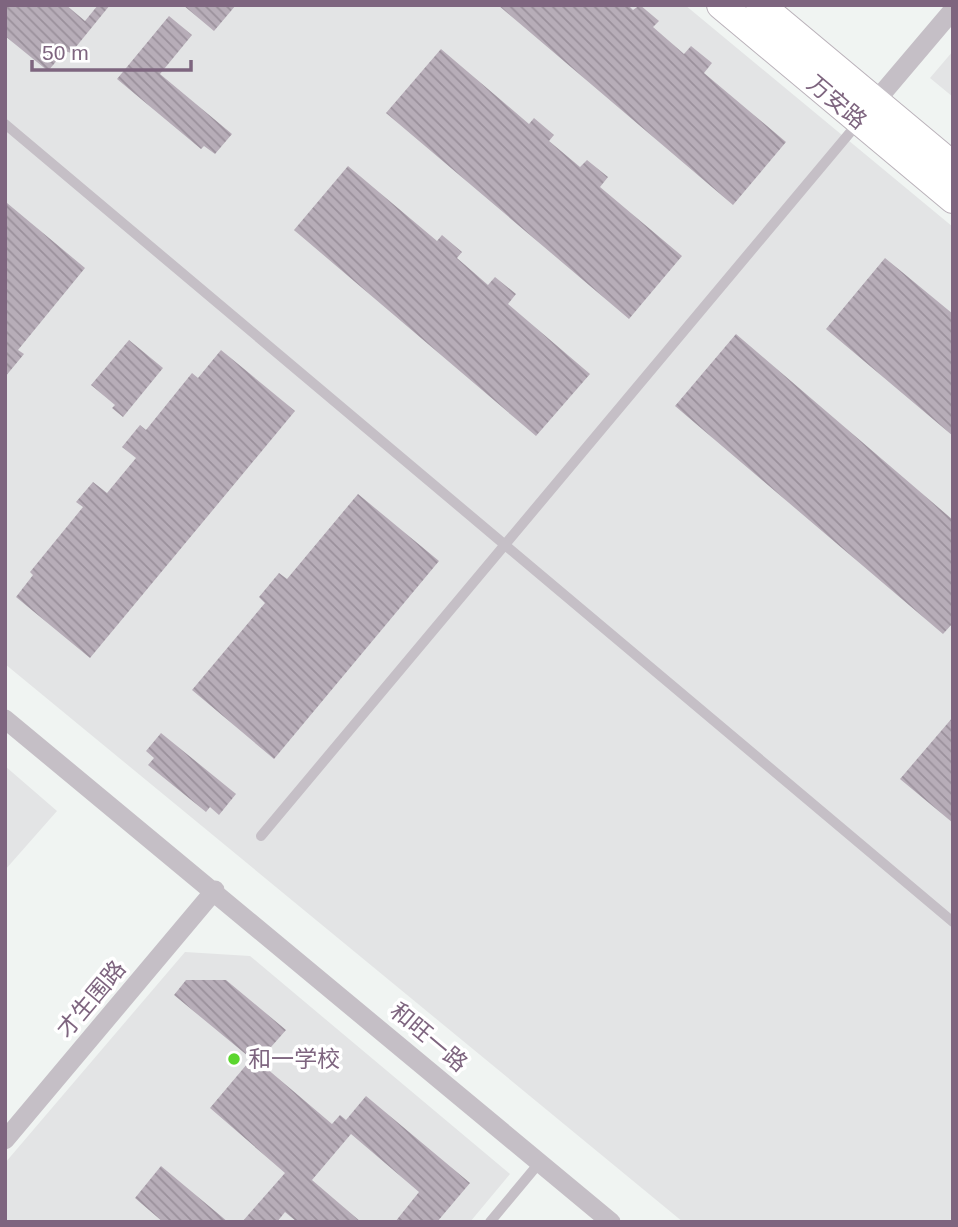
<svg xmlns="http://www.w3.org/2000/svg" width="958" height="1227" viewBox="0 0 958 1227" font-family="Helvetica,'Noto Sans SC',sans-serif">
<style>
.built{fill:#e3e4e5}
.building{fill:url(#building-back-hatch)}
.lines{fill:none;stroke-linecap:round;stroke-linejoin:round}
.secondary-casing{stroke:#bab2ba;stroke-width:30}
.lane{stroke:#c5bfc6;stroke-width:10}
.street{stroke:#c5bfc6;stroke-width:19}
.secondary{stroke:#fff;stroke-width:28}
.poi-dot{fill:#5bd62e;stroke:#fff;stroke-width:2.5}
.labels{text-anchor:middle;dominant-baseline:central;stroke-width:7;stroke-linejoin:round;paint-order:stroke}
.street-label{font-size:23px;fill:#7e657f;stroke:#fff}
.poi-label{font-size:23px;fill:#7e657f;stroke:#fff;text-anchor:start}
</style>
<defs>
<pattern id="building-back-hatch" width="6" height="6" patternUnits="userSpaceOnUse" patternTransform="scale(1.75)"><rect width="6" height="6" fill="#b7adb8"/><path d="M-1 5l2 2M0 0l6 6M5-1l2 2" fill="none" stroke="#9a909b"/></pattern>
</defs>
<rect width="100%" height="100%" fill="#f0f4f2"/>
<path class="built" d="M5,5H685L953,227V1222H683L5,664Z
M953,51V97L930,78Z
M5,766L57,811L5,870Z
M185,952L250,956L510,1174L470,1222H5V1163Z"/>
<path class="building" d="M5,5H66L85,21L98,5H110L71,53L65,51L48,71L5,36Z
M183,5H236L214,31Z
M498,5H628L633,10L640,5L659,21L653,27L684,54L691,46L712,63L704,73L786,142L733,205Z
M169,16L192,35L160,74L232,134L215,154L204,146L201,149L117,79Z
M441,49L529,124L534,118L554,135L549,141L580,167L587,160L608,177L600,187L682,256L629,319L386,113Z
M348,166L437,241L442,235L462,252L457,258L488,285L495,277L516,294L508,304L590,374L536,436L294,230Z
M7,203L85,268L18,350L24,354L5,377Z
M885,258L953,314V436L826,329Z
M736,334L953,520V623L943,634L675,406Z
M129,340L163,368L123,417L112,408L115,405L91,385Z
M221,350L295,411L90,658L16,597L33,575L30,572L83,507L76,502L93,482L107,493L136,458L122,447L140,425L146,430L192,373L198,378Z
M358,494L439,561L274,759L192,690L265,603L259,597L279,573L287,579Z
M953,717V823L900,779Z
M161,733L236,794L219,815L210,807L206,812L148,765L154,758L146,751Z
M186,980H226L286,1030L264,1055L255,1047L248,1056L174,995Z
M253,1057L332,1124L340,1115L346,1120L366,1096L470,1183L437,1222H395L419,1192L351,1134L312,1180L361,1222H297L285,1212L277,1222H242L285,1173L210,1108Z
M161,1166L228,1222H163L135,1198Z"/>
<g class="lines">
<defs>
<path id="secondary" d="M721,5L953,199
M760,5L953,166"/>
</defs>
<use href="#secondary" class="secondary-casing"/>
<path class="lane" d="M5,124L953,922
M261,836L858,123
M490,1222L540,1162"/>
<path class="street" d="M869,109L953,10
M5,719L611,1222
M5,1140L215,890"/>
<use href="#secondary" class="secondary"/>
</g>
<circle class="poi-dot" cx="234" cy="1059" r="7"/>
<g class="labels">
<g class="street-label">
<text transform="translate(837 102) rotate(40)">万安路</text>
<text transform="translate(91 999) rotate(-50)">才生围路</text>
<text transform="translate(429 1037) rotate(40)">和旺一路</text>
</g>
<g class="poi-label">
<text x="248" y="1059">和一学校</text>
</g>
</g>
<rect width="958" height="1227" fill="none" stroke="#7e657f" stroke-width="14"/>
<path d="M32 60v10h159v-10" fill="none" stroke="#7e657f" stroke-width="3.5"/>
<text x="42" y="60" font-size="21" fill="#7e657f" stroke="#ffffff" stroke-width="5" paint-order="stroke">50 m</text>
</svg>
